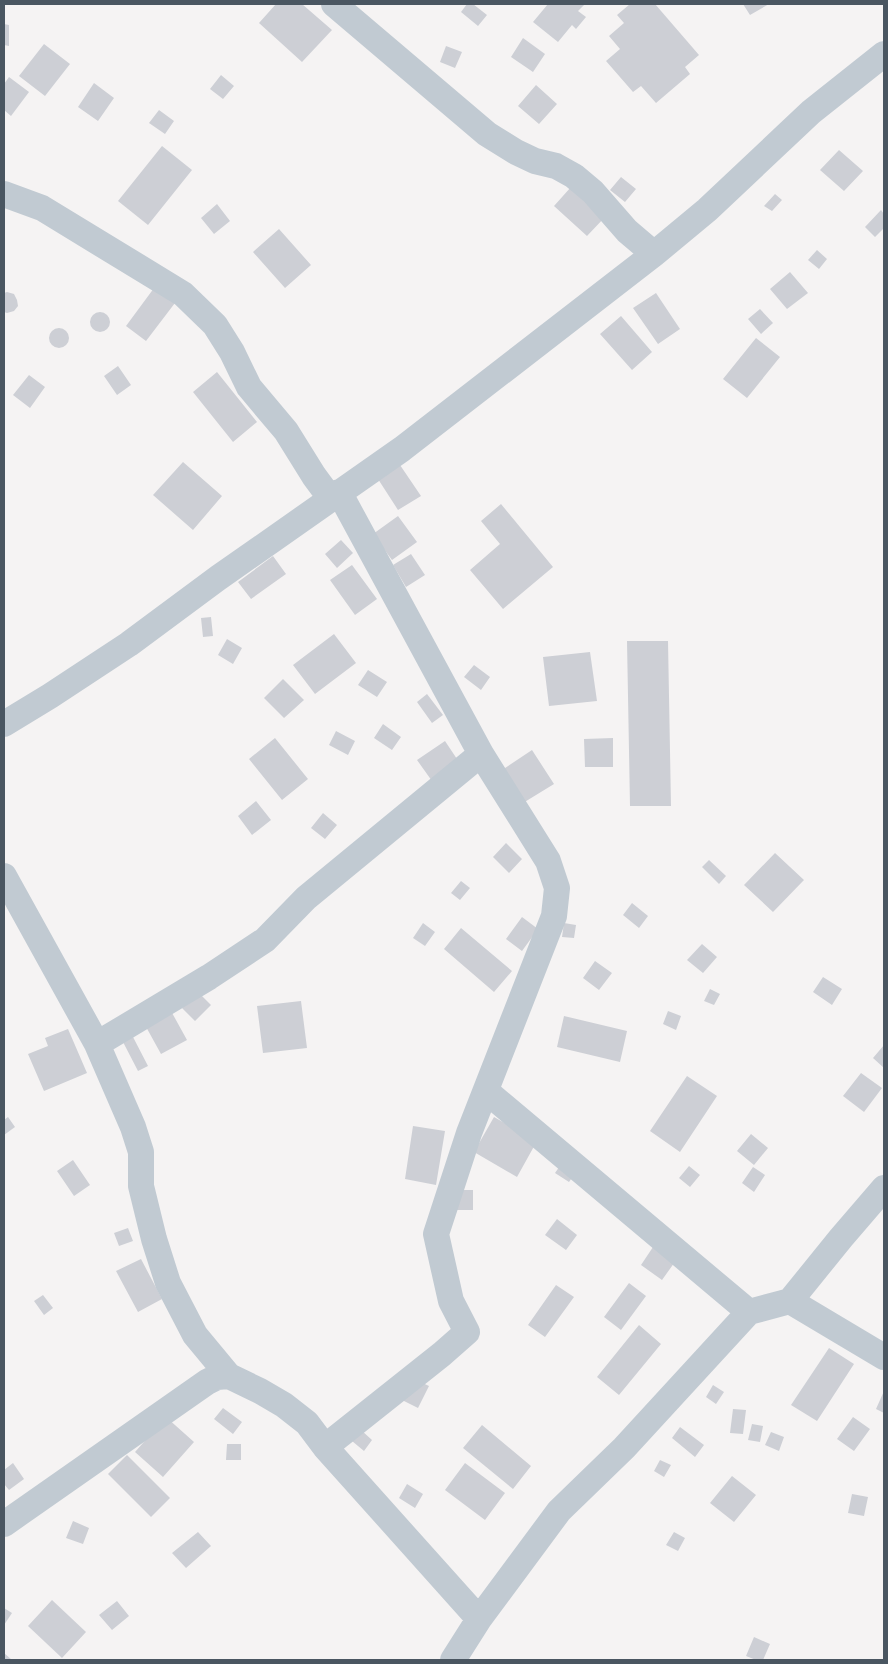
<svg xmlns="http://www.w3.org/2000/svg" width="888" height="1664" viewBox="0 0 888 1664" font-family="Mulish,sans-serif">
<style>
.building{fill:#cdcfd5}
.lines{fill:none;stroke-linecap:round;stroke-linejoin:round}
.minor{stroke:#c1cad2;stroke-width:26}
</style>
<rect width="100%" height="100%" fill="#f5f3f3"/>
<path class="building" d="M276,4H302L332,30L302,62L259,23Z
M467,4H473L487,15L478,26L461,12Z
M548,4H585L578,11L586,17L576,29L572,25L558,42L533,22Z
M630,4H655L699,55L685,67L690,74L656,103L641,86L633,92L606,61L620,49L609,36L624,23L617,15Z
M743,4H769L750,15Z
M4,24L9,25V46L4,45Z
M523,38L545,54L533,72L511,57Z
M44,44L70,64L45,96L19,76Z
M446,46L462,52L455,68L440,62Z
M221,75L234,86L223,99L210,89Z
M9,77L29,92L11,116L4,110V84Z
M94,83L114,98L98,121L78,107Z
M536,85L557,104L539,124L518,106Z
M159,110L174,121L165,134L149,123Z
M162,146L192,170L148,225L118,201Z
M839,150L863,171L844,191L820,170Z
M621,177L636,189L625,202L610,190Z
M571,187L605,217L587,236L554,206Z
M775,194L782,200L772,211L764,206Z
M217,204L230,221L214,234L201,218Z
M881,210L884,214V228L875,237L865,227Z
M279,229L311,265L285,288L253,252Z
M817,250L827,259L819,269L808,260Z
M790,272L808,293L787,309L770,289Z
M157,284L178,299L146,341L126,326Z
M7,292L14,294L17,300L18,306L14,311L7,313L4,312V293Z
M656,293L680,329L658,344L633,308Z
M760,309L773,323L761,334L748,319Z
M90 322a10 10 0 1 1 20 0a10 10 0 1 1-20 0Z
M621,316L652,352L632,370L600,334Z
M49 338a10 10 0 1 1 20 0a10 10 0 1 1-20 0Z
M756,338L780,357L747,398L723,379Z
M118,366L131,385L117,395L104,376Z
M217,372L257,422L233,442L193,392Z
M29,375L45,387L30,408L13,395Z
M183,462L222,496L193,530L153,495Z
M400,465L421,496L398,510L378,479Z
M501,504L553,567L503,609L470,570L500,544L481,521Z
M398,516L417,542L392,560L373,534Z
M341,540L353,553L337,568L325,554Z
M411,554L425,575L406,587L393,565Z
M273,556L286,574L251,599L238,582Z
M352,565L377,599L355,615L330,580Z
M211,617L213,636L203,637L201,618Z
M334,634L356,663L315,694L293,665Z
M227,639L242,648L233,664L218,655Z
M627,641H668L671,806H630Z
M590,652L597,701L549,706L543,657Z
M474,665L490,677L481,690L464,677Z
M368,670L387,682L377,697L358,685Z
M283,679L304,700L284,718L264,698Z
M427,694L443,715L432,723L417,702Z
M383,724L401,737L392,750L374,738Z
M336,731L355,741L348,755L329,745Z
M275,738L308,779L282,800L249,759Z
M613,738V767H585L584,739Z
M445,741L459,762L432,781L417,760Z
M532,750L554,784L523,803L502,770Z
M256,801L271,820L252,835L238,816Z
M323,813L337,825L325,839L311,828Z
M506,843L522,859L509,873L493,857Z
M775,853L804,880L773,912L744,885Z
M709,860L726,876L719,884L702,867Z
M461,881L470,888L460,900L451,893Z
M632,903L648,916L639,928L623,915Z
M522,917L538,929L522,951L506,939Z
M423,923L435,932L425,946L413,938Z
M564,923L576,925L574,938L562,937Z
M461,928L512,971L494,992L444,949Z
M702,944L717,957L703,973L687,960Z
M595,961L612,973L599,990L583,978Z
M823,977L842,989L832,1005L813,992Z
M710,989L720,994L714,1005L704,1001Z
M198,992L211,1005L195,1021L182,1008Z
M301,1001L307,1048L263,1053L257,1006Z
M171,1011L187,1040L161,1054L145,1025Z
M668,1011L681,1016L676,1030L663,1024Z
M564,1016L627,1031L620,1062L557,1047Z
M68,1029L87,1073L44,1091L28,1054L48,1046L45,1038Z
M133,1037L148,1066L138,1071L123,1042Z
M884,1045V1068L873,1058Z
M861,1073L882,1088L864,1112L843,1096Z
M687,1076L717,1096L680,1152L650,1131Z
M8,1117L15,1127L4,1135V1120Z
M494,1117L537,1141L517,1177L474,1152Z
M413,1126L445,1131L436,1185L405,1179Z
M751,1134L768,1148L754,1165L737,1151Z
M73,1160L90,1185L74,1196L57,1171Z
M564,1160L578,1169L569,1182L555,1173Z
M689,1166L700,1175L690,1187L679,1178Z
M753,1167L765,1175L754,1192L742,1183Z
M457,1190H473V1210H457Z
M557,1219L577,1235L566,1250L545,1235Z
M128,1228L133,1241L119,1246L114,1233Z
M655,1244L677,1259L662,1280L641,1265Z
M141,1259L162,1299L138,1312L116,1271Z
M629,1283L646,1296L621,1330L604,1317Z
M556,1285L574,1297L545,1337L528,1325Z
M43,1295L53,1308L44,1315L34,1301Z
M639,1325L661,1344L619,1395L597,1377Z
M829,1348L854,1364L817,1421L791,1405Z
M412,1378L429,1386L418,1408L402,1400Z
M713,1385L724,1392L716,1404L706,1397Z
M884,1391V1413L876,1409Z
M223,1408L242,1422L233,1434L214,1419Z
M733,1409L746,1410L743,1434L730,1433Z
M166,1417L194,1442L163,1477L135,1452Z
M853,1417L870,1429L854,1451L837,1439Z
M752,1424L763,1426L760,1442L748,1440Z
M482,1425L531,1466L513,1489L463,1448Z
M680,1427L704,1445L695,1457L672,1438Z
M361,1430L372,1440L364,1451L352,1441Z
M771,1432L784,1437L779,1451L765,1445Z
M227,1444H241V1460H226Z
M127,1455L170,1498L151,1517L108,1474Z
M660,1460L671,1465L664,1477L654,1471Z
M13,1463L24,1479L9,1490L4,1484V1470Z
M465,1463L505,1493L485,1520L445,1490Z
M732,1476L756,1495L734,1522L710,1503Z
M407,1484L423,1494L415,1508L399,1498Z
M852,1494L868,1497L864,1516L848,1513Z
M73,1521L89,1528L83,1544L66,1538Z
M198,1532L211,1546L186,1568L172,1553Z
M674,1532L685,1538L678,1551L666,1545Z
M52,1600L86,1632L62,1658L28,1626Z
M117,1601L129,1616L112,1630L99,1615Z
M4,1608L12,1613L4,1625Z
M754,1637L770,1644L763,1660H756L746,1656Z
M4,1653L12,1660H4Z"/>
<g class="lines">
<path class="minor" d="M334,4L487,134L516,152L535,161L556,166L574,176L593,192L627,231L654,254
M4,194L42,208L183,294L215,325L232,352L249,387L286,431L314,476L331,499
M4,724L50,696L129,644L218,578L402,449L654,254L707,210L811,112L884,54
M4,876L97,1044L133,1127L141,1152V1186L154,1239L168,1283L195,1335L229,1376
M97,1044L209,977L265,940L306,898L481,754
M486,1091L749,1312
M790,1301L884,1357
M325,1447L442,1354L467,1332L451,1301L436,1234L469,1133L554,916L557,888L548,861L481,754L339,492
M4,1524L207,1382L217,1377L229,1376L260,1391L284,1405L307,1423L325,1447L479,1619
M453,1660L479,1619L559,1511L624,1448L749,1312L790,1301L841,1238L884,1188"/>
</g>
<rect width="888" height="1664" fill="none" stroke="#4a5661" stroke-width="10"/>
</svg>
